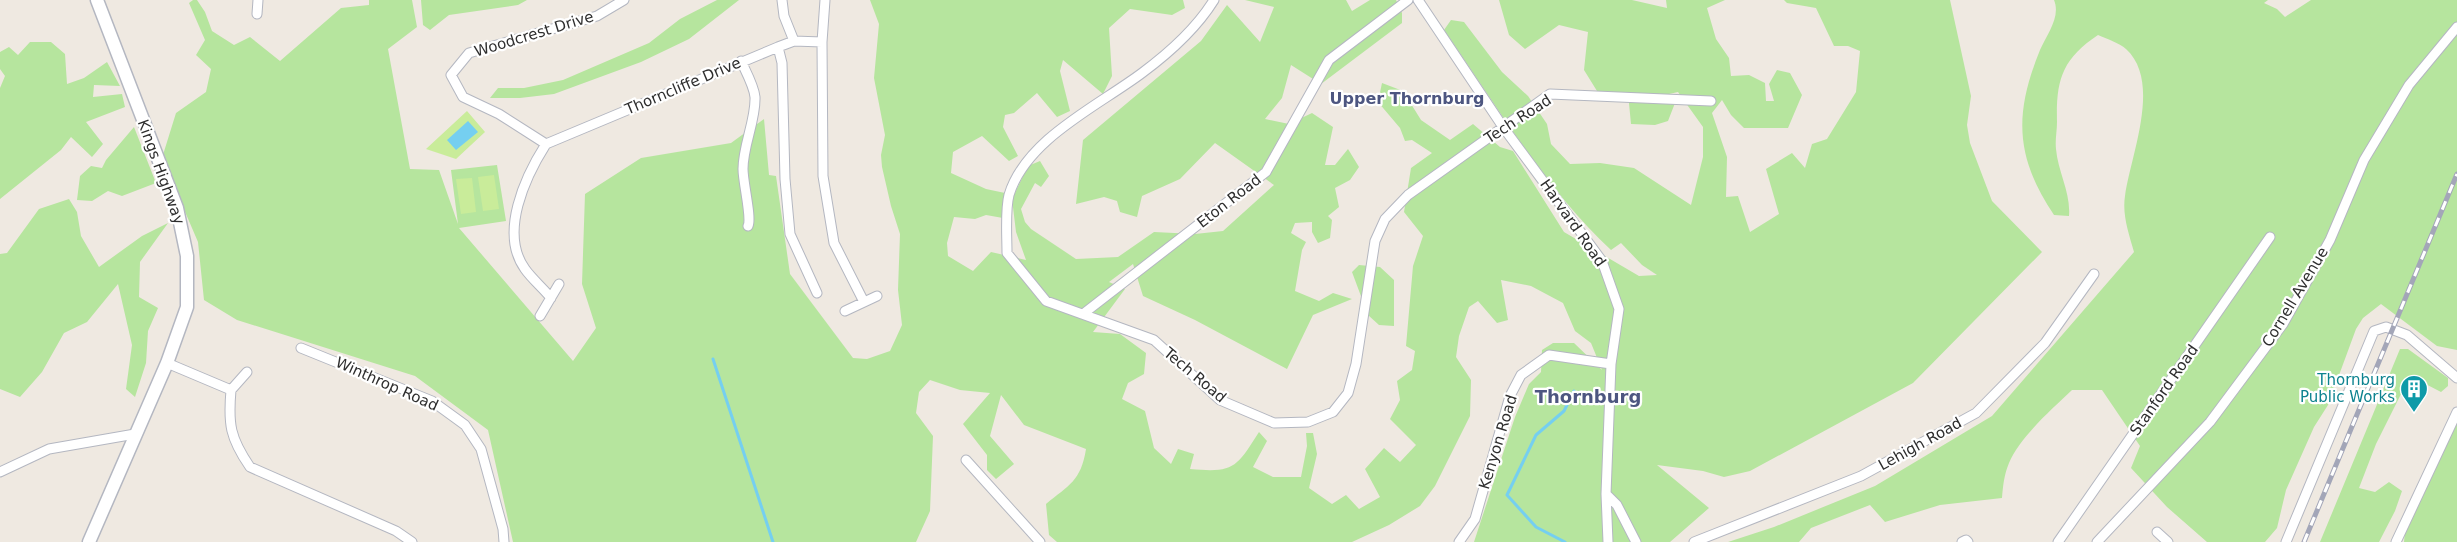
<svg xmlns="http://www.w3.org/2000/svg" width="2457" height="542" viewBox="0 0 2457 542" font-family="'DejaVu Sans',sans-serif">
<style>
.green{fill:#b6e59e}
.pitch{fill:#c9ec9a}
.water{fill:#75cff0}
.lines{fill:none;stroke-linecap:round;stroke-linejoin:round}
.stream{stroke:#75cff0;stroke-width:3}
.street-casing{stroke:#b4b7c1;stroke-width:11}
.secondary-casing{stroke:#b4b7c1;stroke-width:15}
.street{stroke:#fff;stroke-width:9}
.secondary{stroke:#fff;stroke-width:12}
.rail-casing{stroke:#a3a6b8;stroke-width:5}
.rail{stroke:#fff;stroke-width:3;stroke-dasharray:9;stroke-linecap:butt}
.labels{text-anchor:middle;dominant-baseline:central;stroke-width:4.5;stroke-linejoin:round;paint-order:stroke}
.street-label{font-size:15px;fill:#2e2e2e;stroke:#fff}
.culture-label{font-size:15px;fill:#0d838f;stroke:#fff;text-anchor:end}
.neighbourhood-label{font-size:16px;font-weight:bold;fill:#4d5680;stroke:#fff}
.quarter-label{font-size:18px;font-weight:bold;fill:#4d5680;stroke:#fff}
</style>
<rect width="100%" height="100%" fill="#efe9e1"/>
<path class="green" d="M193,0H197L205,12L212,31L234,45L250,37L280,61L341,8L369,5V0H412L417,27L388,49L410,169L439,170L458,224L451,170L497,165L506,221L459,228L573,361L596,328L582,284L585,194L641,158L731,143L764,119L769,175L776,176L790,274L853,358L867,359L890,351L902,325L898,290L900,234L891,206L882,167L881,155L885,135L874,78L879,24L870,0H1183L1185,8L1172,15L1130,9L1109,28L1112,76L1103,94L1063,60L1060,71L1070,111L1057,117L1037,93L1014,113L1005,115L1003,127L1018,156L1009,161L982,136L953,152L951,173L986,189L1005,193L1003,218L986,215L975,219L954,217L947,243L948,256L973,271L991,252L1026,260L1016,232L1012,199L1028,166L1040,161L1049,176L1041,187L1035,183L1021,209L1025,222L1031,229L1076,259L1118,257L1154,232L1195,234L1223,231L1274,185L1215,143L1180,179L1142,196L1137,217L1120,212L1117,201L1104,197L1076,204L1083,140L1201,41L1227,5L1260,42L1274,7L1245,0H1346L1352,11L1370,0H1396L1402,13V23L1321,84L1291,65L1282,98L1265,119L1289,124L1312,113L1333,127L1325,165H1335L1348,149L1359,167L1350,180L1335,188L1339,207L1328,216L1332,220L1330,238L1318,243L1312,232V222L1295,223L1291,233L1306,242L1302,250L1295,291L1319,301L1333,293L1352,299L1313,315L1287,369L1195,320L1143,296L1133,264L1109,282L1125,289L1093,332L1120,334L1146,353L1144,374L1128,383L1122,399L1145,411L1154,448L1171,464L1178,449L1194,454L1190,469C1234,473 1236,468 1259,432L1267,441L1253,467L1273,477H1301L1307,446L1306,433H1313L1317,454L1309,488L1332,504L1346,495L1359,509L1380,497L1365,469L1384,448L1400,462L1416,445L1390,419L1400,400L1397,381L1412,370L1415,351L1406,346L1413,266L1423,236L1404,212L1411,168L1432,153L1412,140L1405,141L1400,128L1378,102L1382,83L1403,91L1421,120L1450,140L1473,124L1500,147L1513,151L1564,232L1639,276L1657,275L1642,265L1621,243L1611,250C1547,191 1494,102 1444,30L1451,20L1464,22L1502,72L1528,96L1547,124L1551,144L1570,164L1600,163L1634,168L1691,205L1703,157V127L1678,92L1669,94L1675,103L1668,121L1655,125L1631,124L1628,93L1597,91L1584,70L1588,32L1559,25L1525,49L1509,35L1499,0H1632L1667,8L1666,0H1725L1707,8L1716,39L1729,58L1731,76L1749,75L1765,83L1766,101H1774L1769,84L1777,70L1790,73L1802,95L1788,128H1744L1731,115L1722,100L1712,113L1727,157L1726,197L1738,196L1750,232L1779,214L1766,169L1792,153L1805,168L1812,144L1827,139L1856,92L1860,51L1848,46H1834L1816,8L1787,3L1784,0H1950L1971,96L1967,125L1970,143L1992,201L2042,252L1913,383L1750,471L1724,477L1703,471L1657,465L1709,508L1670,542H1474L1515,417L1529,384L1541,372L1542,350L1553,343H1574L1602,370L1591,343L1575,331L1563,303L1531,286L1501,280L1508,320L1497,323L1478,301L1469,307L1459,336L1456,357L1471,380L1470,416L1435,486L1420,506L1389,525L1352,542H1057L1049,535L1046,504C1069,485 1081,481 1086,449L1024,425L1001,395L990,436L1014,464L996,479L987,470V455L963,424L990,393L960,390L930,380L919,392L916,413L933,436L930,511L916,542H513L488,430L415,376L237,320L204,300L198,242L162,158L176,113L206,92L211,69L196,55L205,40L189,3Z
M421,0H527L518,5L449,15L430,30L423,25Z
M717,0H739L689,39L641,62L554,94L520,98H490L498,88H524L563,80L649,43L680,19Z
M2054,0H2268L2264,3L2277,9L2285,17L2311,0H2457V350L2437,346L2381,304L2363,318L2356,329L2328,405L2314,427L2286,490L2277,528L2265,542H2207L2167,507L2131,468L2140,446L2102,390H2072C2052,409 2020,437 2009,463C2004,475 2003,486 2002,498L1940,505L1885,522L1870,505L1811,528L1799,542H1728L1774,527L1875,486L1992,416L2134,252C2129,234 2122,215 2125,196C2131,154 2162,82 2126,49C2119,43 2107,39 2098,35C2062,59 2056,80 2057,122C2057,131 2055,140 2056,149C2058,172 2071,193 2069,216L2054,215C2015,157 2014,114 2040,50C2047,34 2061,17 2054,0Z
M30,42H51L65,54L67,84L84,78L107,62L120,86L94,85L93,97L122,94L125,107L86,122L103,144L92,157L71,137L61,150L0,199V88L5,76L0,69V52L9,47L18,55Z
M134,127L156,183L122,196L108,191L92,201L77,200L80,176L91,166L102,168L106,160Z
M69,199L77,212L81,236L99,267L142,236L168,223L140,262L139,297L158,308L148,331L146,363L135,397L126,389L132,345L118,284L87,322L64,333L42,372L20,397L0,389V254L7,253L39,209Z
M1359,265L1380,267L1394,280V326L1379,325L1368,315L1352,272Z
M2400,349H2408L2448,378V386L2441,392L2414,378L2406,384L2376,444L2359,488L2375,492L2389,482L2402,491L2395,511L2379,542H2320Z
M2457,422V542H2404L2405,531Z"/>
<path class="pitch" d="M467,111L485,132L456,159L426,149Z
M494,175L499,209L483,211L478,177Z
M472,178L476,212L461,214L456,179Z"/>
<path class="water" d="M468,121L478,132L456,150L447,140Z"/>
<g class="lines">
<path class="stream" d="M713,359L773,542
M1565,542L1536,527L1507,495L1536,435L1564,411L1574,391"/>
<defs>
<path id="street" d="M782,0L784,16L794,41
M1214,0C1196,29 1169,53 1142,73C1098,106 1026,139 1009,195C1005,210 1007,236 1007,253L1046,301L1154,340L1220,400L1274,423L1308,422L1333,412L1348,393L1356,364L1375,241L1385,219L1408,195L1550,94L1711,101
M1418,0L1503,127L1602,261L1619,309L1611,364L1606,494L1608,542
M257,14L258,0
M822,42L823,176L834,243L864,302
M778,47L782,63L785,179L790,234L817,293
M741,61C746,72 754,86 755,97C756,120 743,145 743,169C743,183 752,218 748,226
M546,144L778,47L794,41L822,42L825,0
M546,144L499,114L463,97L451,75L469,53L597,16L624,0
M546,144C525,177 499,233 525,269C532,279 543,288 551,298
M845,311L877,296
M1083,314L1266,172L1329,60L1408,0
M540,316L559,284
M301,348L432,401L465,425L481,449L503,529L504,542
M167,363L231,390C228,424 230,438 250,467L396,531L412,542
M231,390L247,372
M966,460L1040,542
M0,472L49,449L135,434
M1606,494L1617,505L1636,542
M2157,532L2168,542
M1459,542L1475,519L1510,396L1521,375L1549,355L1611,364
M1694,542L1861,476L1976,413L2045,343L2094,274
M1962,542L1966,540L1968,542
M2058,542L2270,237
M2097,542L2210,422L2283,324L2330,240L2364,160L2409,85L2457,27
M2286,542L2374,331L2386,327L2407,335L2457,378
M2396,542L2457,412"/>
<path id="secondary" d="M89,542L167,363L187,307V256L177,208L97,0"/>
</defs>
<use href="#street" class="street-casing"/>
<use href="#secondary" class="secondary-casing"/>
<use href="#street" class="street"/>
<use href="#secondary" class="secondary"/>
<defs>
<path id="rail" d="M2304,542L2457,174"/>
</defs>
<use href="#rail" class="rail-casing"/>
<use href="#rail" class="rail"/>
</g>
<defs>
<symbol id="building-pin" viewBox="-11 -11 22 30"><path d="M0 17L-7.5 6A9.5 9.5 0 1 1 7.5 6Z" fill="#0f9aa8" stroke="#fff"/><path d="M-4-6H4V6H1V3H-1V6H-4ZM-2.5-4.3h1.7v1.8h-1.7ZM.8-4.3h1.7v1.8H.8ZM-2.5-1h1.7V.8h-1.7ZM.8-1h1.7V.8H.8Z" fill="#fff"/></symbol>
</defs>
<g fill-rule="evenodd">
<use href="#building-pin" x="2398" y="373" width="32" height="43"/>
</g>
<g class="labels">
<g class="street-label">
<text transform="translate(534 34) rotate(-17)">Woodcrest Drive</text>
<text transform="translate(683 86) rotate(-23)">Thorncliffe Drive</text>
<text transform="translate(1518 119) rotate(-33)">Tech Road</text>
<text transform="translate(161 172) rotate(70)">Kings Highway</text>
<text transform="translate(1229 201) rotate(-38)">Eton Road</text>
<text transform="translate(1573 223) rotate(55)">Harvard Road</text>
<text transform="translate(2295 297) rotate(-59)">Cornell Avenue</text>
<text transform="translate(1195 375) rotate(40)">Tech Road</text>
<text transform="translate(387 384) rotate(24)">Winthrop Road</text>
<text transform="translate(2164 390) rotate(-55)">Stanford Road</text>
<text transform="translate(1498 442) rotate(-73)">Kenyon Road</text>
<text transform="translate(1920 444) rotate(-29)">Lehigh Road</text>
</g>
<g class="culture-label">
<text x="2395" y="380">Thornburg<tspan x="2395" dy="17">Public Works</tspan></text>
</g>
<g class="neighbourhood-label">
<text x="1407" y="98">Upper Thornburg</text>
</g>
<g class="quarter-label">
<text x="1588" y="396">Thornburg</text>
</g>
</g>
</svg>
